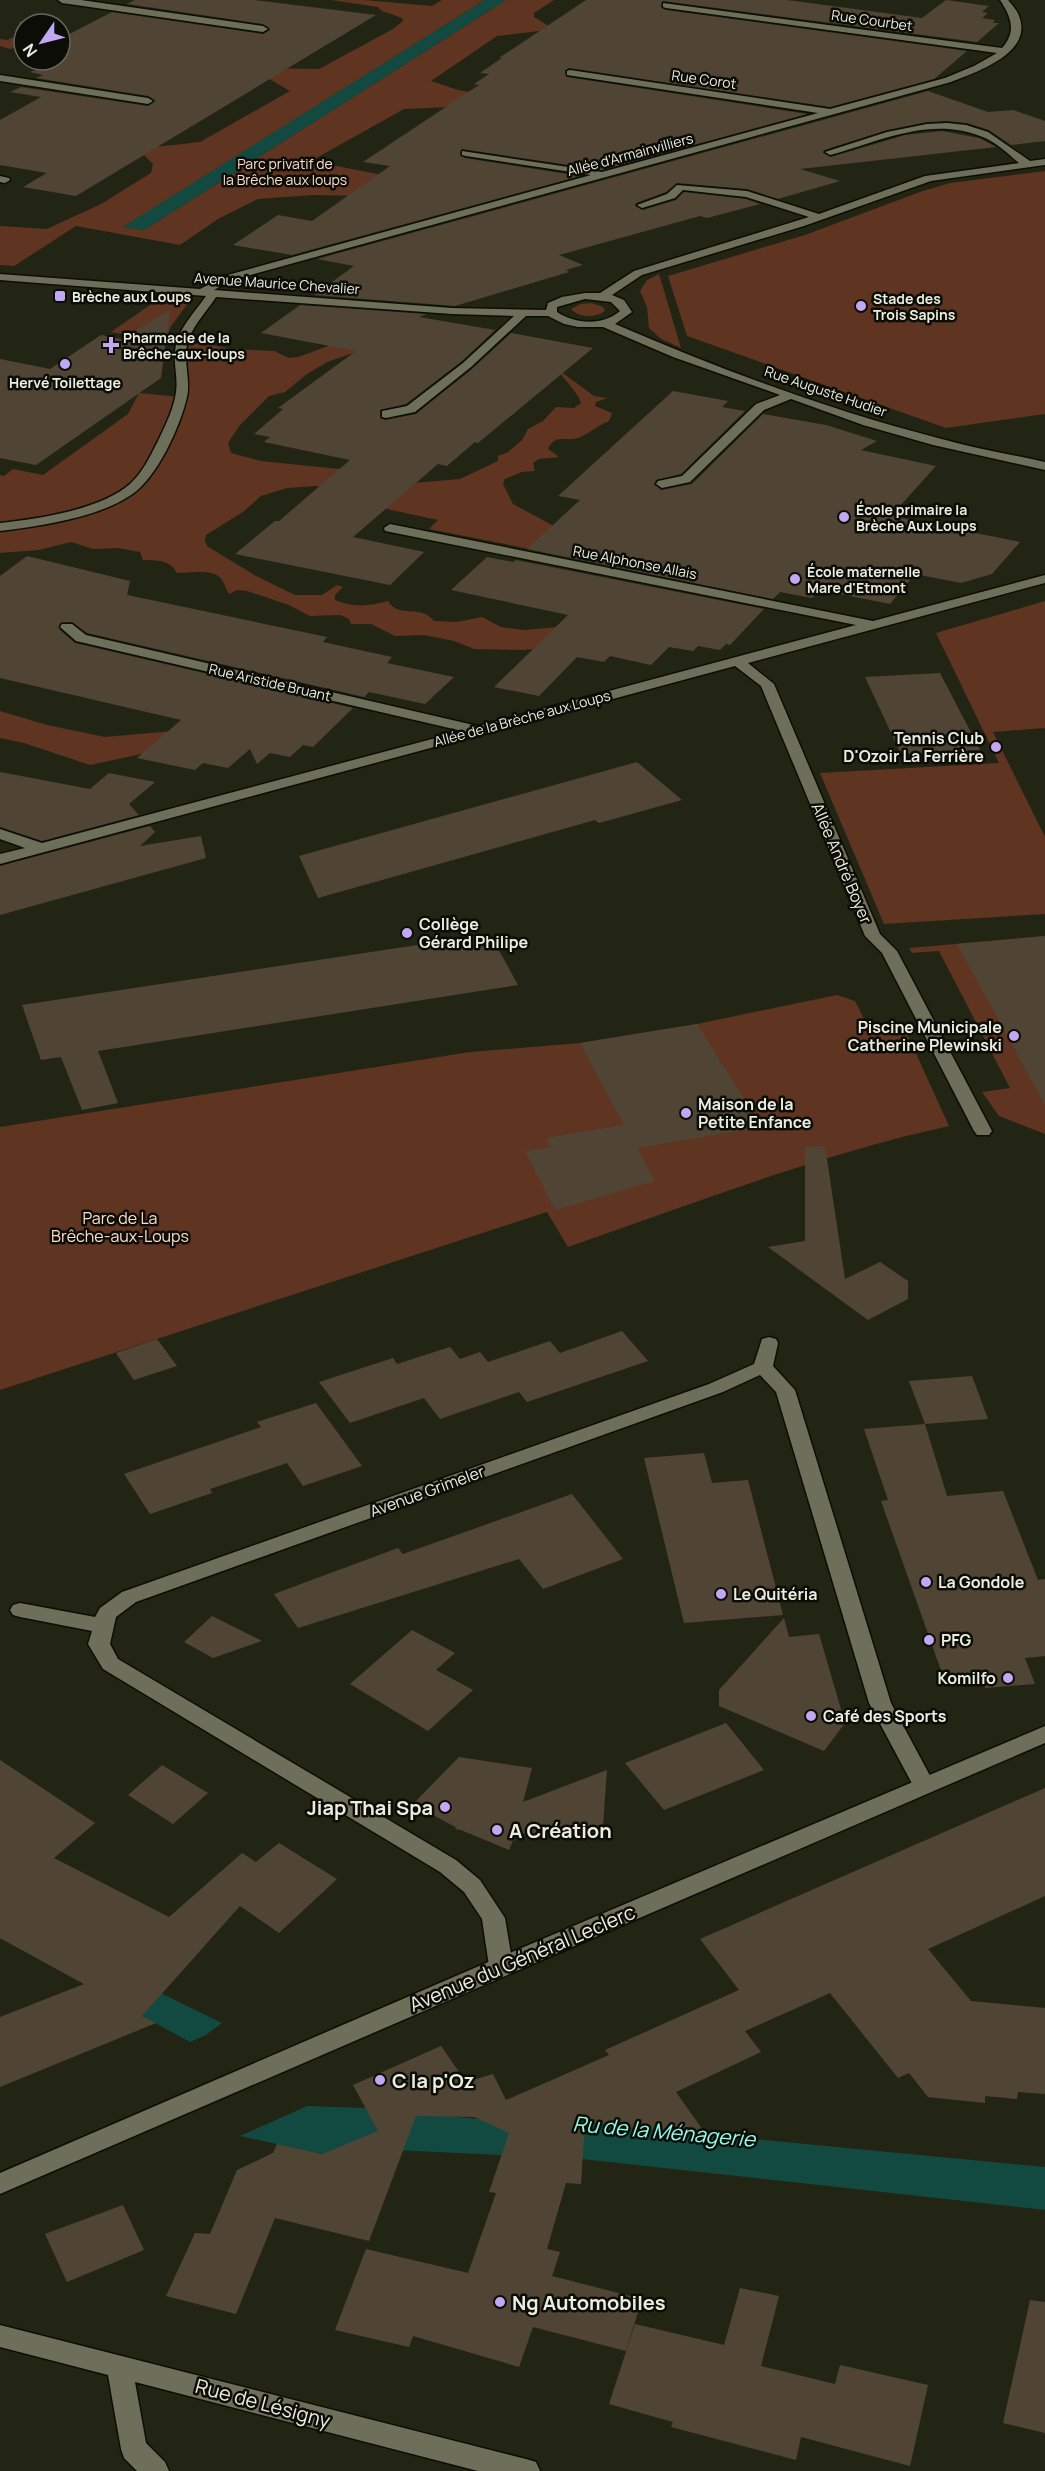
<svg xmlns="http://www.w3.org/2000/svg" width="1045" height="2471" viewBox="0 0 1045 2471" font-family="Manrope,sans-serif">
<style>
.green{fill:#5f3421}
.water{fill:#124941}
.building{fill:#504535}
.lines{fill:none;stroke-linecap:round;stroke-linejoin:round}
.street-casing{stroke:#0d0e02;stroke-width:3}
.secondary-casing{stroke:#0d0e02;stroke-width:3}
.street{fill:#6d6f5b;fill-rule:evenodd}
.secondary{fill:#6d6f5b;fill-rule:evenodd}
.poi-dot{fill:#c1a8f3;stroke:#0d0d07;stroke-width:2}
.labels{text-anchor:middle;dominant-baseline:central;stroke-width:5;stroke-linejoin:round;paint-order:stroke}
.far-street-label{font-size:14px;fill:#ecede2;stroke:#0d0d07}
.far-park-label{font-size:14px;fill:#fddccf;stroke:#0d0d07}
.far-poi-label{font-size:14px;font-weight:bold;fill:#ecede2;stroke:#0d0d07;text-anchor:start}
.poi-label{font-size:16px;font-weight:bold;fill:#ecede2;stroke:#0d0d07;text-anchor:start}
.street-label{font-size:16px;fill:#ecede2;stroke:#0d0d07}
.park-label{font-size:16px;fill:#fddccf;stroke:#0d0d07}
.near-poi-label{font-size:20px;font-weight:bold;fill:#ecede2;stroke:#0d0d07;text-anchor:start}
.near-street-label{font-size:20px;fill:#ecede2;stroke:#0d0d07}
.near-water-label{font-size:21px;font-style:italic;fill:#92fbe9;stroke:#0d0d07}
</style>
<rect width="100%" height="100%" fill="#232514"/>
<path class="green" d="M331,0H364L432,6L442,0H485L124,227L144,230L506,0H554L534,13V17L547,25L572,30H547L497,36L431,81L458,90L540,103L404,109L311,161L393,177L362,196L313,195L258,199L218,219L180,245L76,226L14,266L0,265V226L47,229L101,204L151,173L153,164L143,154L155,147L200,142L290,91L266,77L260,68L319,69L393,29L403,21L402,18L382,11L378,7Z
M35,17L38,24H24V45L10,49L0,46V39L7,40L21,34L19,22Z
M1045,171V414L946,428L687,336L668,276L805,235L920,192L950,183Z
M659,274L681,348L661,339L649,328L647,307L640,291L647,280Z
M168,297L184,299L189,302L171,326L165,342L111,332L160,298Z
M592,303L603,307L605,311C595,318 579,318 571,309L580,304Z
M381,337L368,348L327,362L307,374L285,392L269,396L240,425L228,443L231,453L261,461L339,469L361,476L413,483L460,479L498,461V456L508,452L522,440L528,429L543,421L556,407L574,408L581,403C578,392 563,378 556,368L594,396L607,398L596,402L595,406L612,413L609,421C598,425 589,434 578,438C566,442 555,433 548,449L559,457L539,459L533,463L535,471L522,472L505,479L503,484L513,504L563,531L620,567L429,529L438,520L391,510L317,486L287,488L261,496L243,512L206,535L205,540L207,546L256,576L295,595H322L337,585L343,587L335,595V600C355,608 368,606 388,601C398,619 422,604 434,621L457,622L482,617L501,627L525,630L622,621L564,646L524,650L474,649L454,641L424,635L395,636L371,624H351L349,619L340,615L310,616L289,605L247,591L237,590L229,594C226,589 225,585 222,580C215,568 189,573 177,573C171,560 156,560 143,560L140,552L118,548L93,549L71,542L39,550L0,553V475L4,476L13,469L43,475L128,414L139,393L181,397V346L202,343L232,349L274,351L289,358L298,357L328,346Z
M1045,601V728L993,732L1045,837V914L884,924L820,773L999,763L936,633Z
M0,711L47,725L105,737L266,723L212,739L90,765L24,743L0,738Z
M1045,936V1134L999,1116L982,1092L1010,1088L939,951L912,953L909,948Z
M837,995L855,1001L869,1029L903,1025L949,1126C818,1155 694,1203 568,1247L547,1212L0,1390V1127L470,1052L580,1043L697,1024Z"/>
<path class="water" d="M485,0H506L144,230L123,227Z
M0,1914L222,2023L206,2035L190,2042L0,1938Z
M307,2106L366,2108L371,2114L386,2109L478,2119L514,2116L1045,2167V2210L582,2159L375,2149L344,2145L322,2154L240,2136Z"/>
<path class="building" d="M135,0H253L376,15L76,196L23,187L47,173L0,165V120L41,97L10,92L21,87L148,106L155,100L148,96L36,78L43,75L30,72L48,65L20,60L24,58L60,60V39L112,12L263,34L270,30L263,24L127,4Z
M586,0H787L922,18L946,0L989,6L982,12L988,13L982,18L995,20L993,23H999L977,42L663,1L661,7L666,10L967,51L934,79L830,107L569,68L565,71L567,77L807,114L602,170L462,149L460,155L465,158L580,176L292,255L233,245L278,215L312,221L390,166L363,162L479,85L474,84L489,74L480,73L502,58H499Z
M928,91L988,112L1013,110L1045,121V141L1011,145L989,130L967,123L947,121L927,122L887,130L824,150L823,153L831,157L905,135L942,131L979,138L996,147L800,169L840,181L778,199L747,189L677,183L666,192L636,203L635,206L643,210L676,200L684,192L746,199L760,204L707,218L700,216L559,255L583,265L566,270L569,272L455,306L314,295L354,266L317,259Z
M300,305L427,314L419,317L495,330L462,361L406,404L380,410V418L385,420L416,414L472,369L511,333L593,348L478,443L475,442L447,466L438,464L353,537L424,552L390,585L235,554L275,521H279L350,460L264,442L270,437L254,434L283,409L278,408L356,351L261,333Z
M170,310L161,378L36,465L0,458V359L50,369L101,335L121,339Z
M673,391L728,401L722,407L745,411L681,474L656,480L654,484L661,490L692,484L763,414L826,425L877,441L861,450L936,466L891,516L1020,542L992,574L961,583L915,574L890,604L820,590L812,598L780,592L773,599L527,549L580,500L558,496Z
M27,556L130,581L127,595L327,637L323,642L392,657L387,663L454,677L425,704L369,692L364,697L87,633L72,622L60,623L59,629L75,643L353,708L313,747L303,745L290,757L270,753L257,764L250,749L228,768L203,763L195,770L137,758L181,720L0,678V576Z
M487,557L513,562L516,560L764,609L730,645L726,644L720,650L698,646L693,651L669,647L651,665L610,656L604,662L577,657L539,696L494,687L568,615L451,590Z
M940,673L980,750L901,754L865,677Z
M637,762L682,800L599,823L595,820L318,898L299,856Z
M0,772L90,789L109,773L155,782L129,804L139,815L42,841L0,827Z
M150,826L155,832L140,846L201,836L206,858L0,915V866Z
M490,934L518,985L98,1051L118,1103L82,1110L61,1057L41,1060L22,1005Z
M1045,936V1105L957,944Z
M697,1024L762,1127L637,1148L655,1181L555,1210L525,1151L551,1147L546,1138L624,1125L580,1043Z
M825,1146L845,1279L880,1262L908,1281V1299L868,1320L768,1247L805,1241V1147Z
M622,1331L648,1361L527,1402L519,1392L440,1419L424,1398L350,1423L319,1382L393,1358L397,1364L450,1347L460,1359L480,1352L488,1362L550,1341L560,1353Z
M157,1339L177,1366L134,1380L116,1353Z
M972,1376L988,1419L925,1424L909,1381Z
M316,1403L362,1466L303,1486L287,1463L210,1489L212,1493L150,1514L124,1474L261,1427L257,1422Z
M925,1424L947,1496L1003,1491L1038,1580L1045,1579V1656L1025,1658L1035,1684L985,1688L979,1673L943,1676L881,1501L888,1500L864,1429Z
M704,1453L712,1483L748,1480L783,1615L684,1623L644,1458Z
M572,1494L623,1559L543,1589L519,1559L298,1628L274,1594L398,1548L403,1554Z
M212,1616L262,1641L213,1658L184,1642Z
M784,1618L789,1637L819,1634L845,1723L824,1751L719,1706V1690Z
M412,1630L455,1653L436,1670L473,1690L428,1731L350,1684Z
M726,1723L764,1770L664,1810L625,1763Z
M459,1757L532,1768L523,1802L607,1770L602,1839L516,1833L509,1850L461,1830L454,1829L457,1828L413,1804Z
M0,1760L95,1823L54,1858L169,1917L242,1853L256,1862L279,1843L337,1879L279,1933L240,1906L142,2016L156,2023L0,2087V2017L84,1984L0,1938Z
M162,1765L208,1793L173,1824L128,1795Z
M1045,1788V1896L928,1949L971,2001L1045,2008V2094L1018,2092L1017,2099L985,2096V2103L928,2097L909,2073L898,2078L830,1993L745,2031L761,2052L676,2092L705,2133L640,2129L585,2122L581,2184L566,2183L547,2249L560,2252L552,2276L642,2299L626,2351L533,2327L519,2367L413,2336L409,2347L335,2330L366,2249L468,2273L496,2193L489,2192L509,2133L474,2117L416,2116L369,2241L275,2218L236,2314L166,2296L195,2233L210,2234L237,2170L273,2153L277,2144L322,2154L378,2131L353,2085L441,2046L466,2082L493,2074L506,2100L609,2055L605,2050L739,1990L700,1939Z
M123,2205L144,2250L67,2282L45,2234Z
M740,2288L779,2296L761,2366L835,2384L840,2365L928,2385L910,2466L801,2437L796,2460L671,2427L673,2422L609,2404L635,2324L724,2345Z
M1030,2300L1045,2302V2433L1003,2423Z"/>
<g class="lines">
<defs>
<path id="street" d="M58,0H81L263,26L268,29L263,32L62,3Z
M1000,0H1008C1012,5 1017,10 1019,16C1034,53 976,72 951,82L232,280L214,290L452,308L546,310L548,303L562,297L585,293H600L634,271L809,217L746,197L683,190L675,198L642,208L637,205L667,194L677,185L747,191L819,214L925,176L1019,163C1007,153 995,141 980,136C930,116 878,142 830,155L825,152L887,132L927,124L947,123L966,125L988,132L1030,161L1045,159V165L931,181L804,226L642,275L612,295L624,300L632,312L615,324C719,369 829,410 938,438C973,448 1009,454 1045,462V470L933,445L863,425L791,399L764,410L690,482L662,488L656,484L658,481L682,476L756,404L780,395L673,357L603,327H578L564,324L548,316H526L471,367L415,412L386,418L382,417V411L407,406L463,363L514,316L452,314L216,297C204,316 186,331 186,356C186,370 190,384 187,397C180,427 157,478 131,495C97,518 40,526 0,531V523C38,519 100,510 130,484C143,472 151,455 159,439C166,424 174,408 176,392C178,379 174,367 175,355C175,331 193,315 206,296L0,280V274L200,289L224,276L591,175L466,156L462,155V151L602,172L818,113L567,75V71L570,70L830,109L945,78L974,66L997,53L666,8L663,7V3L1002,48C1017,31 1011,17 1000,0ZM585,299L611,302L620,311C603,326 575,324 557,312V307Z
M0,75L148,98L153,101L148,104L0,81Z
M0,176L9,178L10,180L5,183L0,182Z
M390,524L873,621L1045,575V583L748,663L774,684L880,934L897,951L992,1131L989,1135H977L974,1131L882,953L865,936L761,686L735,666L0,864V854L25,848L0,839V829L42,843L462,731L76,641L60,627L62,624H72L86,635L478,726L856,625L385,531L384,528Z
M769,1337L776,1339L778,1343L773,1366L795,1390L891,1703L935,1785L932,1791L924,1793L916,1791L869,1703L776,1392L760,1375L723,1392L136,1602L116,1617L110,1644L118,1659L456,1860L480,1880L505,1918L513,1966L509,1972L501,1975L493,1972L489,1966L482,1919L464,1892L440,1872L103,1669L88,1644L92,1631L20,1617L13,1615L10,1610L13,1605L20,1603L95,1617L100,1608L122,1592L709,1384L754,1364L762,1339Z
M0,2325L526,2459L536,2462L540,2471H478L135,2382L146,2443L165,2462L169,2471H137L124,2458L121,2449L108,2375L0,2347Z"/>
<path id="secondary" d="M1045,1726V1743L0,2194V2173L493,1960Z"/>
</defs>
<use href="#street" class="street-casing"/>
<use href="#secondary" class="secondary-casing"/>
<use href="#street" class="street"/>
<use href="#secondary" class="secondary"/>
</g>
<g class="poi-dot">
<rect x="54" y="290" width="12" height="12" rx="3"/>
<circle cx="861" cy="306" r="6"/>
<path d="M108 336h6v6h6v6h-6v6h-6v-6h-6v-6h6z"/>
<circle cx="65" cy="364" r="6"/>
<circle cx="844" cy="517" r="6"/>
<circle cx="795" cy="579" r="6"/>
<circle cx="996" cy="747" r="6"/>
<circle cx="407" cy="933" r="6"/>
<circle cx="1014" cy="1036" r="6"/>
<circle cx="686" cy="1113" r="6"/>
<circle cx="926" cy="1582" r="6"/>
<circle cx="721" cy="1594" r="6"/>
<circle cx="929" cy="1640" r="6"/>
<circle cx="1008" cy="1678" r="6"/>
<circle cx="811" cy="1716" r="6"/>
<circle cx="445" cy="1807" r="6"/>
<circle cx="497" cy="1830" r="6"/>
<circle cx="380" cy="2080" r="6"/>
<circle cx="500" cy="2302" r="6"/>
</g>
<g class="labels">
<g class="far-street-label">
<text transform="translate(872 20) rotate(8)">Rue Courbet</text>
<text transform="translate(704 79) rotate(8)">Rue Corot</text>
<text transform="translate(630 154) rotate(-15)">Allée d'Armainvilliers</text>
<text transform="translate(277 283) rotate(4)">Avenue Maurice Chevalier</text>
<text transform="translate(826 391) rotate(19)">Rue Auguste Hudier</text>
<text transform="translate(635 562) rotate(11)">Rue Alphonse Allais</text>
<text transform="translate(270 682) rotate(13)">Rue Aristide Bruant</text>
<text transform="translate(522 718) rotate(-15)">Allée de la Brèche aux Loups</text>
</g>
<g class="far-park-label">
<text x="285" y="163">Parc privatif de<tspan x="285" dy="16">la Brêche aux loups</tspan></text>
</g>
<g class="far-poi-label">
<text x="72" y="296">Brèche aux Loups</text>
<text x="873" y="298">Stade des<tspan x="873" dy="16">Trois Sapins</tspan></text>
<text x="123" y="337">Pharmacie de la<tspan x="123" dy="16">Brêche-aux-loups</tspan></text>
<text x="65" y="382" text-anchor="middle">Hervé Toilettage</text>
<text x="856" y="509">École primaire la<tspan x="856" dy="16">Brèche Aux Loups</tspan></text>
<text x="807" y="571">École maternelle<tspan x="807" dy="16">Mare d'Etmont</tspan></text>
</g>
<g class="poi-label">
<text x="984" y="738" text-anchor="end">Tennis Club<tspan x="984" dy="18">D'Ozoir La Ferrière</tspan></text>
<text x="419" y="924">Collège<tspan x="419" dy="18">Gérard Philipe</tspan></text>
<text x="1002" y="1027" text-anchor="end">Piscine Municipale<tspan x="1002" dy="18">Catherine Plewinski</tspan></text>
<text x="698" y="1104">Maison de la<tspan x="698" dy="18">Petite Enfance</tspan></text>
<text x="938" y="1582">La Gondole</text>
<text x="733" y="1594">Le Quitéria</text>
<text x="941" y="1640">PFG</text>
<text x="996" y="1678" text-anchor="end">Komilfo</text>
<text x="823" y="1716">Café des Sports</text>
</g>
<g class="street-label">
<text transform="translate(842 863) rotate(67)">Allée André Boyer</text>
<text transform="translate(427 1491) rotate(-20)">Avenue Grimeler</text>
</g>
<g class="park-label">
<text x="120" y="1218">Parc de La<tspan x="120" dy="18">Brêche-aux-Loups</tspan></text>
</g>
<g class="near-poi-label">
<text x="433" y="1807" text-anchor="end">Jiap Thai Spa</text>
<text x="509" y="1830">A Création</text>
<text x="392" y="2080">C la p'Oz</text>
<text x="512" y="2302">Ng Automobiles</text>
</g>
<g class="near-street-label">
<text transform="translate(522 1958) rotate(-23)">Avenue du Général Leclerc</text>
<text transform="translate(263 2403) rotate(15)">Rue de Lésigny</text>
</g>
<g class="near-water-label">
<text transform="translate(664 2131) rotate(5)">Ru de la Ménagerie</text>
</g>
</g>
<g transform="translate(42 42) rotate(235)"><circle r="28" fill="#0d0d07" stroke="#66675f" stroke-width="1.5"/>
<path d="M0-4.5L10 22L0 15L-10 22Z" fill="#c1a8f3"/>
<text y="-9" font-size="16" font-weight="bold" text-anchor="middle" fill="#ecede2">N</text>
</g>
</svg>
